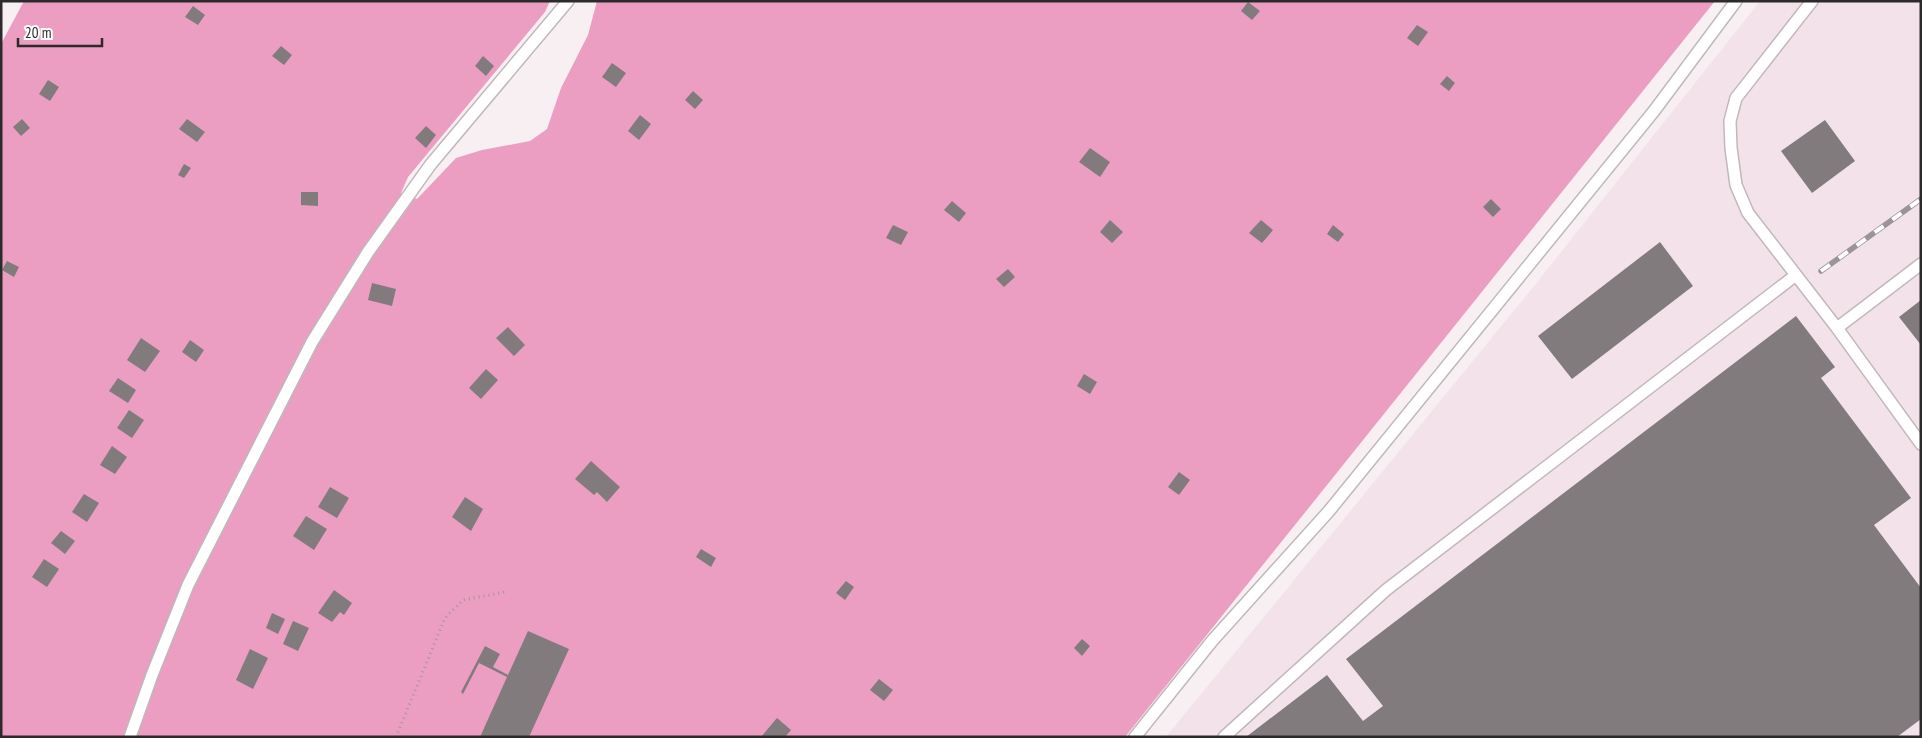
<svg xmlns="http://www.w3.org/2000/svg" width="1922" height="738" viewBox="0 0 1922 738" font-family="'PT Sans Narrow',sans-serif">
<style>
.built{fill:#f3e2e9}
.forest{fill:#ec9dc2}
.building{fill:#827b7e}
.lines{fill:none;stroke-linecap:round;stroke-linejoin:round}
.service-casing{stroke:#c0b8bb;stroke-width:14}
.path{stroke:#9e979a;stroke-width:3;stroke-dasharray:1 4;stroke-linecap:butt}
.service{stroke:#fff;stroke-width:11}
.rail-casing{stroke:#9a9496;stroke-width:5.5}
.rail{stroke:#fff;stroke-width:4;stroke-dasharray:11;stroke-linecap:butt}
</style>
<rect width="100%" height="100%" fill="#f8eff3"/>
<path class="built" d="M1760,1H1921V737H1166L1538,281Z"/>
<path class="forest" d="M24,1H550L545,12L408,177L401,193L417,199L456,158L482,150L530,141L547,129L561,88L588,35L597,1H1715L1125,737H1V44Z"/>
<path class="building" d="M1248,2L1260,11L1252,20L1241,11Z
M193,6L205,15L198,25L185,17Z
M1417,25L1428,32L1418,46L1407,38Z
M281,46L292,55L284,65L272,56Z
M483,56L494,66L486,76L475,66Z
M612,63L626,73L616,87L602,77Z
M1447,76L1455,83L1449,91L1440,84Z
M48,80L59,87L50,101L39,94Z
M693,91L703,100L695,109L685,100Z
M640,115L651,124L639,140L628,131Z
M22,119L30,128L21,136L13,127Z
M187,119L205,132L197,142L179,129Z
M1825,120L1855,161L1812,193L1781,151Z
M426,126L436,135L426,148L415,138Z
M1090,148L1110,162L1100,177L1079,162Z
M184,164L191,168L184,178L178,175Z
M301,192H318V206L301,205Z
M1491,199L1501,209L1493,217L1483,207Z
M952,201L966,213L959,222L944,210Z
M1110,220L1123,232L1112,243L1100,232Z
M1261,220L1273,230L1262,243L1249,233Z
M893,225L908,232L901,245L886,238Z
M1333,225L1344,234L1338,242L1327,234Z
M1660,242L1693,286L1572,379L1538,336Z
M7,261L19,267L14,277L2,270Z
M1008,269L1015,277L1004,287L996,279Z
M372,283L396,289L392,306L368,300Z
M1921,300V345L1899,317Z
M1796,316L1835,367L1821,378L1911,498L1874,525L1921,588V719L1897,737H1246L1327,675L1363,721L1383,706L1346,659Z
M508,327L525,345L514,356L496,338Z
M141,338L160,351L145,372L127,360Z
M190,340L204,350L196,362L182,352Z
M486,369L498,380L481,399L469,388Z
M1084,374L1097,382L1090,394L1077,386Z
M118,378L136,390L128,403L109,391Z
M129,410L144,420L132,438L117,428Z
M112,446L127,457L115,474L100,465Z
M591,461L620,487L607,502L597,492L594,495L575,479Z
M1179,472L1190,480L1179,495L1168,487Z
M330,487L349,498L337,518L318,507Z
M84,494L99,503L87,522L72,512Z
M465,497L483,509L471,531L452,517Z
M306,516L327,529L314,550L293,536Z
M61,531L75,541L65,554L51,543Z
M701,549L716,558L711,567L696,557Z
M44,559L59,569L47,587L32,577Z
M846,581L854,587L845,600L836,593Z
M334,590L352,603L344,615L340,612L332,622L318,613Z
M272,613L285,619L278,634L266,628Z
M293,621L309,628L298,651L283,644Z
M528,631L569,649L529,737H480L507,677L479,663L463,694L461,692L485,646L500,654L493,667L508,675Z
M1082,639L1090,646L1082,656L1074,648Z
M250,649L268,658L253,689L236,680Z
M879,679L893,690L884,701L870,690Z
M777,718L791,730L785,737H761Z"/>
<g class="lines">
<defs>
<path id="service" d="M1812,1L1736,98L1730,121L1731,148L1736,185L1748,213L1837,328
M1921,264L1837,328L1921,444
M130,737L152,675L188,585L312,342L368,252L431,164L568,1
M1135,737L1212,641L1329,511L1654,111L1736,1
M1224,737L1386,590L1796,275"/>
</defs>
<use href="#service" class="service-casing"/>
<path class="path" d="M396,737L445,618L463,600L505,592"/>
<use href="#service" class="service"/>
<defs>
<path id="rail" d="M1821,271L1921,199"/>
</defs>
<use href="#rail" class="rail-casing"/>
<use href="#rail" class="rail"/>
</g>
<rect width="1922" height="738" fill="none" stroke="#2d2a2b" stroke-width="5"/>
<path d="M18 38v8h84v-8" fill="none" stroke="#2d2a2b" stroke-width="2.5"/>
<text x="25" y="38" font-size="15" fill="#2d2a2b" stroke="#ffffff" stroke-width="4" paint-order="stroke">20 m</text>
</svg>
